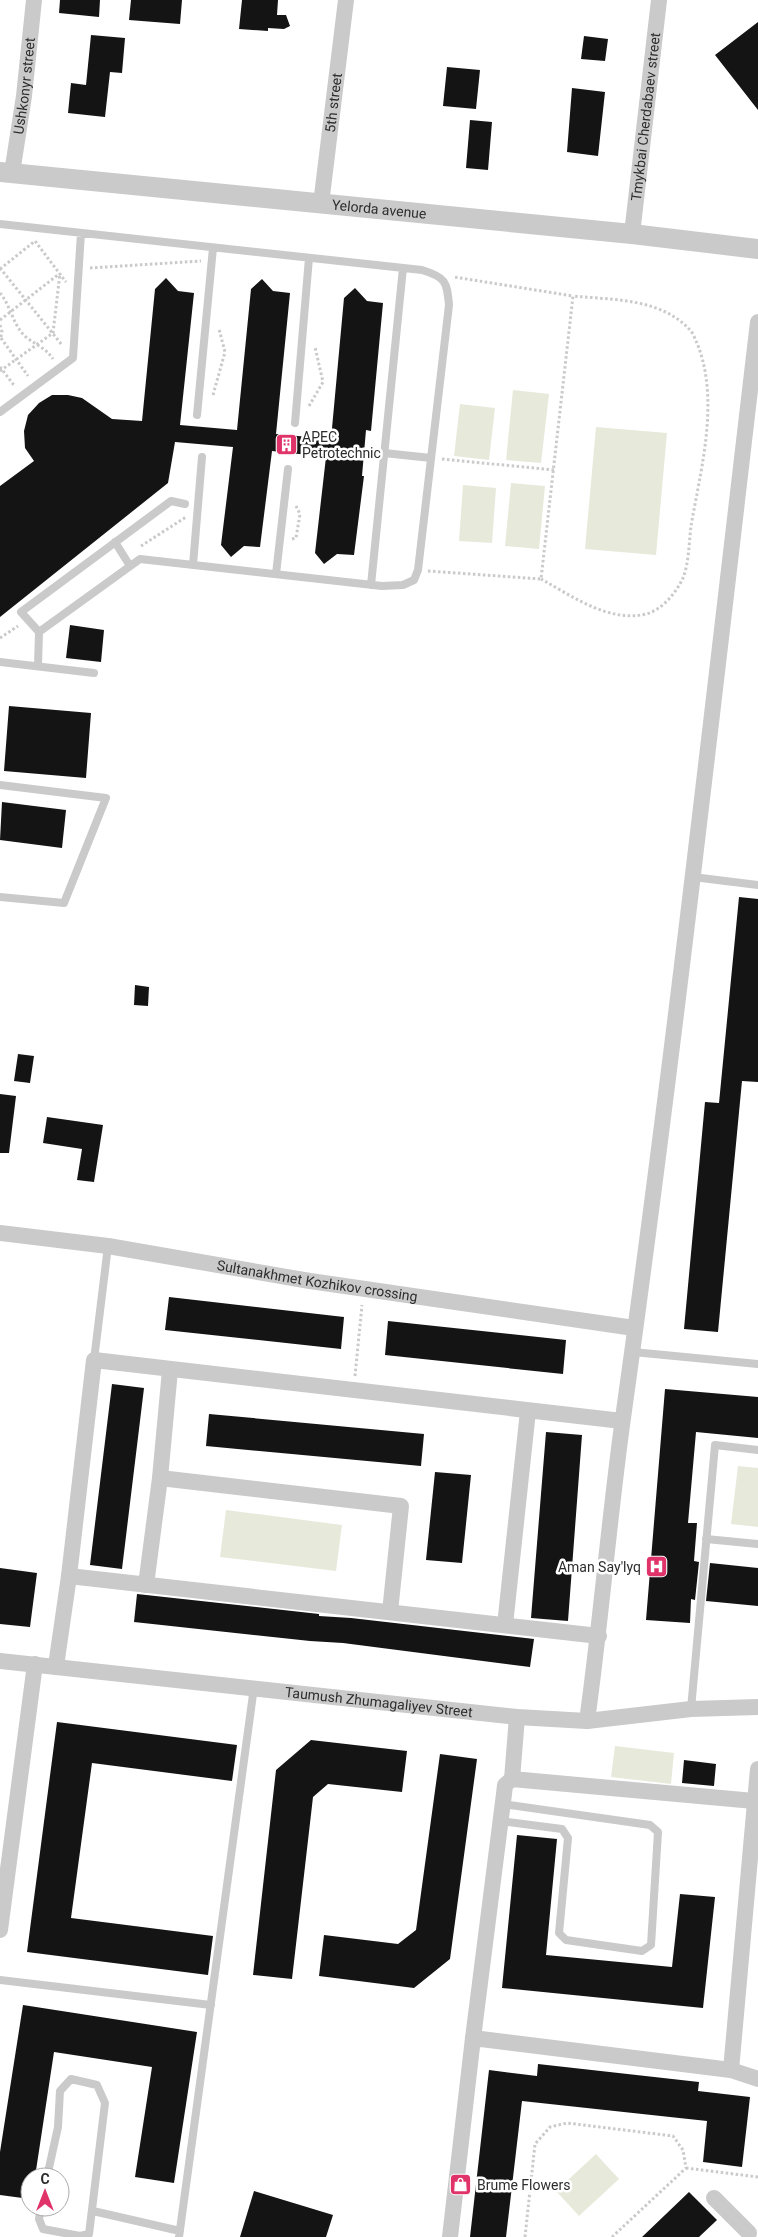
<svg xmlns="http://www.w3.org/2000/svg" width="758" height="2237" viewBox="0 0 758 2237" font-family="Roboto,sans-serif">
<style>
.green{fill:#e7eadb}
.building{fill:#141414}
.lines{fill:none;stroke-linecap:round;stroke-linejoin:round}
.path{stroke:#cacaca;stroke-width:3;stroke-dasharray:2.5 2.5;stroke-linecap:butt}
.service{stroke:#cacaca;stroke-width:8}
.minor{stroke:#cacaca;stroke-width:16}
.tertiary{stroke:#cacaca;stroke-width:20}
.labels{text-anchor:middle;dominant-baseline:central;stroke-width:5;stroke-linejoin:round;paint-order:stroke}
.street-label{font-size:14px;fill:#2d2d2d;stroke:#fff}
.poi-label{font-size:14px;fill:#2d2d2d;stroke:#fff;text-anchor:start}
</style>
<rect width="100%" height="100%" fill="#fff"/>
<path class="green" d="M513,390L549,394L541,463L506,460Z
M460,404L495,408L489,460L454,456Z
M596,427L667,433L656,555L585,549Z
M511,483L545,486L539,549L505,546Z
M463,485L496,488L492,543L459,541Z
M738,1466L758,1468V1527L731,1524Z
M226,1510L342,1525L336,1571L220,1557Z
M615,1746L674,1753L671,1784L611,1777Z
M596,2154L619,2179L579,2216L556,2191Z"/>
<path class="building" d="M60,0H100L99,17L59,13Z
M131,0H182L180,24L129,20Z
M242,0H278L277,15H286L290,26L284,29L268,28V31L239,29Z
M758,22V110L715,55Z
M91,35L125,38L122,73L110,72L105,117L68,113L71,83L86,85Z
M584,36L608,39L605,61L581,59Z
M447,67L480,70L476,109L443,106Z
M572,88L605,92L598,156L567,152Z
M470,120L492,122L488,170L466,168Z
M166,278L178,291L194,293L180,425L237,430L251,289L262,279L273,291L290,293L276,434L331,439L344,298L355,288L367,301L383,303L371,431L366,430L362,476H364L354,555L337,554L324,564L315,553L326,457L272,451L260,547L244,546L231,557L221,545L233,447L175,442L168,483L0,617V486L34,461L25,448L24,431L28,415L39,403L52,395H68L82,398L112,419L142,421L155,289Z
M70,625L104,630L101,662L66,658Z
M9,706L91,713L86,778L4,771Z
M2,802L66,810L62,848L0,840Z
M739,897L758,899V1082L742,1081L718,1332L684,1329L705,1102L719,1103Z
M135,985L149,987L148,1006L134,1005Z
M18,1054L34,1056L30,1083L14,1081Z
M0,1094L16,1096L9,1153H0Z
M47,1117L103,1125L94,1182L77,1180L82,1149L43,1143Z
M169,1297L344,1317L341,1349L165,1330Z
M388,1321L566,1340L563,1374L385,1355Z
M112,1384L144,1388L122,1569L90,1565Z
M665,1389L758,1397V1438L696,1432L688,1523H697L694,1561L699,1562L695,1600L691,1599L690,1623L646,1620Z
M209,1414L424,1434L421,1466L206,1446Z
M546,1432L582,1435L568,1621L531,1618Z
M435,1472L471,1475L462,1563L426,1560Z
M710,1563L758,1568V1606L706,1601Z
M0,1568L37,1573L30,1627L0,1624Z
M137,1594L319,1614V1616L351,1618L534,1639L530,1667L343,1643L310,1641L134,1622Z
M57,1722L237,1745L232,1781L92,1763L71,1918L213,1936L208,1975L27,1952Z
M311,1740L407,1751L402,1792L328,1784L313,1797L292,1979L253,1975L276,1770Z
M440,1754L477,1759L450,1959L414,1988L319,1976L324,1935L398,1944L416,1930Z
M684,1760L716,1764L714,1786L682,1783Z
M517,1835L557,1839L546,1955L672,1967L680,1894L715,1897L703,2008L502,1988Z
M23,2005L197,2032L174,2183L135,2177L152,2067L54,2052L35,2177H30V2199L0,2195V2152Z
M538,2064L699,2082L698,2091L750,2097L742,2167L703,2162L707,2121L522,2101L506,2237H470L489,2070L537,2076Z
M254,2191L333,2215L326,2237H240Z
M689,2192L717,2220L699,2237H642Z"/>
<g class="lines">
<path class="path" d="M0,268L62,345
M90,268L201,261
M0,269L35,241L66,282
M0,293C11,306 13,326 26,337C36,345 46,348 53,359
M0,320L59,274
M0,325L2,332L0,340
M1,338L28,376
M0,367L13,384L16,386
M0,371L53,333L60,273
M213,395L225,352L219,329
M309,406L323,382L315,347
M442,459L554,470
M292,539L296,538L300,514L296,506
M141,546L186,517
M428,571L541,579L573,296L454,277
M541,579C572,596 609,623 646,614C662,610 676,593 683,578C689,563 689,542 691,526C701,468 720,400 697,343C695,339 693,333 690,330C661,298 613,300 573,296
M0,638L18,626
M355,1376L362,1305
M686,2168L758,2177
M525,2237L535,2144L550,2127L567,2123L673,2136L683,2150L686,2168
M612,2237L686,2168"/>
<path class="service" d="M0,224L422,270C445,277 447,281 449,305L418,570L414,580L403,585L382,586L140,559L39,632L38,666
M0,412L73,358L81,233
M197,415L213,248
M295,423L309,258
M384,453L431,458
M115,542L130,566
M193,565L202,457
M276,574L288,469
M371,585L403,268
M39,632L21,612L171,501L185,504
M0,662L94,673
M0,785L106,798L64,903L0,897
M693,877L758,885
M633,1352L758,1364
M94,1360L108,1246
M706,1539L758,1544
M691,1709L715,1445L758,1450
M500,1821L562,1829L568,1838L559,1933L566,1940L642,1951L651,1945L658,1832L650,1825L503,1804
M0,1980L211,2005
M41,2207L39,2219L43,2229L80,2236L89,2234L105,2103L97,2085L71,2079L60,2091L58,2127L47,2177
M93,2211L180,2231
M179,2237L254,1687"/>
<g class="minor">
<path id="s1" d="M12,173L24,96L34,0"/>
<path id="s2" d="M321,204L346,0"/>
<path id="s3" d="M632,234L659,0"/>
<path id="s4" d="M0,1233L108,1246L310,1281L634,1328"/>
<path d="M160,1478L401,1506L390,1612"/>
<path d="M146,1585L160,1478L170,1370"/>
<path d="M505,1625L528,1411"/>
<path d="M599,1636L69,1576L94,1360L622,1421"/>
<path id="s5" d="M0,1661L517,1717L587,1721L691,1709L758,1707"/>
<path d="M56,1666L69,1576"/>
<path d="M587,1721C601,1620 609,1519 623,1418C674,1054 715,687 758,322"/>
<path d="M512,1779L517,1717"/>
<path d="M0,1930L35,1664"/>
<path d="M473,2038L504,1794L505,1785L512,1779L754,1801"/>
<path d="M731,2070L758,1769"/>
<path d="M714,2198L749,2233"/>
<path d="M450,2237L473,2038L731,2070L758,2079"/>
</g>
<path class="tertiary" id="s6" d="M0,172L632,234L758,249"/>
</g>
<defs>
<symbol id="building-square" viewBox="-11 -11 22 22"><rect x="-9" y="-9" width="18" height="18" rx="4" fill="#e0336a" stroke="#fff"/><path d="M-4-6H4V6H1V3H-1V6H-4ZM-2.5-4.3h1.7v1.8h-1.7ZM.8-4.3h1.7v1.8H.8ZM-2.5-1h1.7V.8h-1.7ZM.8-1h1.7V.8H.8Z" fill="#fff"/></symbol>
<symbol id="hospital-square" viewBox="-11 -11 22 22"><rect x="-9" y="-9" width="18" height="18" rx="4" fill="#e0336a" stroke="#fff"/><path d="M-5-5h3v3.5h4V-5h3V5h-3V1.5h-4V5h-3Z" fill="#fff"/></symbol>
<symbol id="shop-square" viewBox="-11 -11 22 22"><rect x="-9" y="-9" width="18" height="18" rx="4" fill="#e0336a" stroke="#fff"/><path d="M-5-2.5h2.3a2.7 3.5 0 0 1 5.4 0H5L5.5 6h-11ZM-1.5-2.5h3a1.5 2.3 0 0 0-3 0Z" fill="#fff"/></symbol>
</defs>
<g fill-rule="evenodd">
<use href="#building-square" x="274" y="432" width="25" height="25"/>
<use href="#hospital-square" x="644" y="1554" width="25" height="25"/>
<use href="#shop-square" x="448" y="2172" width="25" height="25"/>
</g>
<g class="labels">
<g class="street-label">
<text stroke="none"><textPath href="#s1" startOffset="88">Ushkonyr street</textPath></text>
<text stroke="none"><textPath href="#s2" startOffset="102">5th street</textPath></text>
<text stroke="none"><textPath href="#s3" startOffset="118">Tmykbai Cherdabaev street</textPath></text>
<text stroke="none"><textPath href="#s6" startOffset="381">Yelorda avenue</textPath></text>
<text stroke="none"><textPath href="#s4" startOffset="321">Sultanakhmet Kozhikov crossing</textPath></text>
<text stroke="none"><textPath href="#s5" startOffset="381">Taumush Zhumagaliyev Street</textPath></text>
</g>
<g class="poi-label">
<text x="302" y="437">APEC<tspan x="302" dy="16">Petrotechnic</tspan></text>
<text x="641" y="1567" text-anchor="end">Aman Say'lyq</text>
<text x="477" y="2185">Brume Flowers</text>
</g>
</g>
<g transform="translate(45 2192)"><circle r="24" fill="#ffffff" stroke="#ababab"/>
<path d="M0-4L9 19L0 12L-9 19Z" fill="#e0336a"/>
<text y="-8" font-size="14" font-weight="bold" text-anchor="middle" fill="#2d2d2d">С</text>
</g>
</svg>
